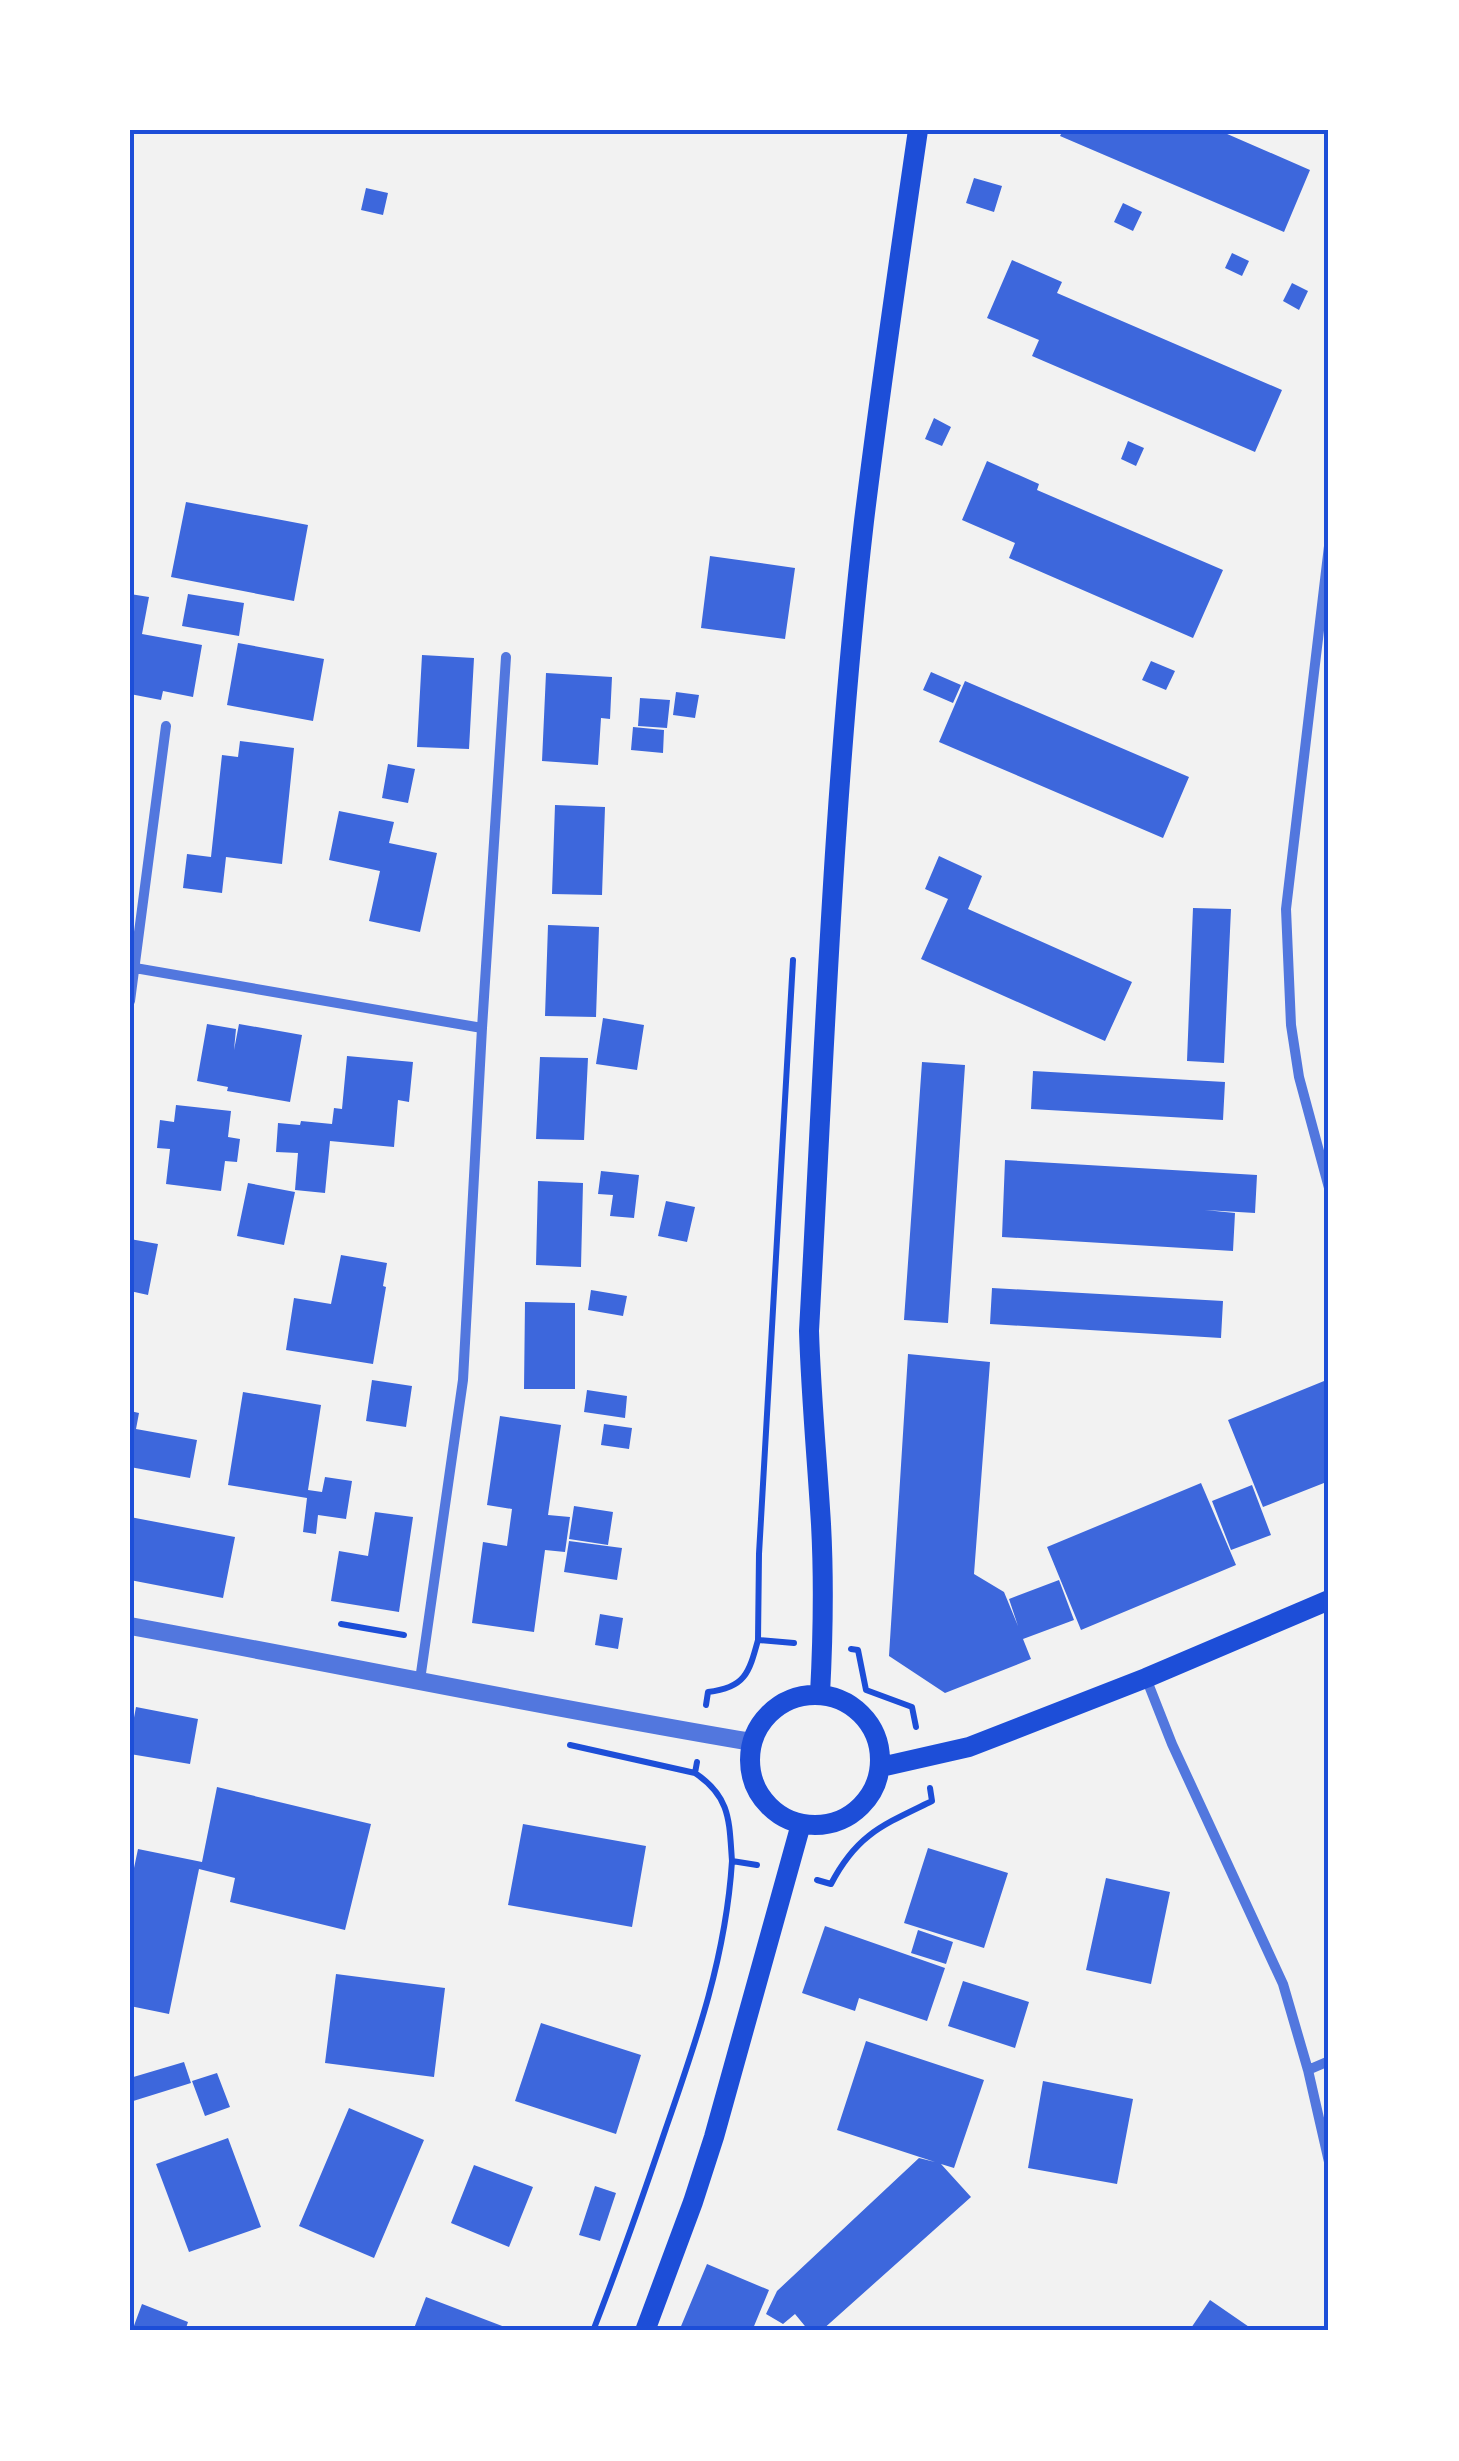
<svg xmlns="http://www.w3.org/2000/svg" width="1459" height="2461" viewBox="0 0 1459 2461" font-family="Cabin,sans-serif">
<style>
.building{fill:#3d67dc}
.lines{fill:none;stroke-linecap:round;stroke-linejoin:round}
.path{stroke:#1d4ed8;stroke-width:6}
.minor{stroke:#5277de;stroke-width:10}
.tertiary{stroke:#5277de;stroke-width:18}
.secondary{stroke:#1d4ed8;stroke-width:20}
.neatline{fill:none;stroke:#1d4ed8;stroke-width:4}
</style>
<rect width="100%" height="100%" fill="#f2f2f2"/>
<path class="building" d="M1063,130H1218L1310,170L1284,232L1060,136Z
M974,178L1002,186L994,212L966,203Z
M366,188L388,193L383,215L361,210Z
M1123,203L1142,212L1133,231L1114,222Z
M1232,253L1249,261L1242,276L1225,268Z
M1012,260L1062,282L1057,293L1282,390L1255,452L1032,356L1039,340L987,318Z
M1292,283L1308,291L1299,310L1283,301Z
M934,418L951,427L942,446L925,439Z
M1128,441L1144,448L1136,466L1121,459Z
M987,461L1039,484L1037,490L1223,570L1193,638L1009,558L1015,543L962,520Z
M186,502L308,525L294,601L171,577Z
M710,556L795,568L785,639L701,628Z
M130,594L149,597L142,634L202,645L193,697L163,691L161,700L130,694Z
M188,594L244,603L239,636L182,626Z
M238,643L324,659L313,721L227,705Z
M422,655L474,658L469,749L417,747Z
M1151,661L1175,671L1166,690L1142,680Z
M931,672L961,685L953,703L923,690Z
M546,673L612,677L610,719L601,718L598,765L542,761Z
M965,681L1189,777L1163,838L939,742Z
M676,692L699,695L695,718L673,715Z
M640,698L670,700L667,728L638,726Z
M633,727L664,730L663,753L631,750Z
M240,741L294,748L282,864L226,857L222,893L183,888L187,854L211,857L222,755L238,757Z
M388,764L415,769L408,803L382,798Z
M555,805L605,807L602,895L552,894Z
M339,811L394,822L389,843L437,853L420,932L369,921L380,871L329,860Z
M939,856L982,876L968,909L1132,982L1105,1041L921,959L948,899L925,889Z
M1193,908L1231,909L1224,1063L1187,1061Z
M548,925L599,927L596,1017L545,1016Z
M603,1018L644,1025L637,1070L596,1064Z
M207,1024L236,1029L234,1050L239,1024L302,1035L290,1102L227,1091L228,1087L197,1081Z
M347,1056L413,1062L409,1102L398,1100L394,1147L330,1141L325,1193L295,1190L298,1153L276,1152L278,1123L300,1125L301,1121L332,1124L334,1108L342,1109Z
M540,1057L588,1058L584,1140L536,1139Z
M922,1062L965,1065L948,1323L904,1320Z
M1033,1071L1225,1082L1223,1120L1031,1109Z
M176,1105L231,1111L228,1137L240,1139L237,1162L225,1161L221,1191L166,1184L170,1149L157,1148L160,1120L174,1122Z
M1005,1160L1257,1175L1255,1213L1205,1210L1235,1213L1233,1251L1002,1237Z
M601,1171L639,1175L634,1218L610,1216L613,1195L598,1194Z
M538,1181L583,1183L581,1267L536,1265Z
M248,1183L295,1192L284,1245L237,1236Z
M666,1201L695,1207L687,1242L658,1236Z
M130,1239L158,1244L148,1295L130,1291Z
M341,1255L387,1263L383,1286L386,1287L373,1364L286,1350L294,1298L331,1304Z
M992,1288L1223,1301L1221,1338L990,1324Z
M591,1290L627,1296L623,1316L588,1310Z
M525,1302L575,1303V1389H524Z
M908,1354L990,1362L974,1574L1004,1592L1018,1626L1009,1599L1059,1580L1074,1620L1023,1639L1031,1659L945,1693L889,1656Z
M1329,1379V1481L1263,1507L1228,1420Z
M372,1380L412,1386L406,1427L366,1421Z
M587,1390L627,1396L625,1418L584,1412Z
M243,1392L321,1405L308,1490L322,1492L325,1477L352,1481L346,1519L318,1515L316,1534L303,1532L307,1498L228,1485Z
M130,1411L139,1413L136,1429L197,1440L190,1478L130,1467Z
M500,1416L561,1425L548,1515L570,1517L565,1552L545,1550L534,1632L472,1623L483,1542L507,1546L512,1509L487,1505Z
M604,1424L632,1428L629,1449L601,1445Z
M1201,1483L1236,1565L1081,1630L1047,1547Z
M1252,1485L1271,1535L1231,1550L1212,1501Z
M574,1506L613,1512L608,1545L569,1539Z
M375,1512L413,1517L399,1612L331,1601L339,1551L368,1556Z
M130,1517L235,1537L223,1598L130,1580Z
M569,1541L622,1548L617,1580L564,1572Z
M600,1614L623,1618L618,1649L595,1645Z
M136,1707L198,1719L190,1764L130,1754V1739Z
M217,1787L371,1824L345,1930L230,1902L235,1878L199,1869L169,2014L130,2006V1887L138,1849L202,1862Z
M523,1824L646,1846L632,1927L508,1905Z
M928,1848L1008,1873L984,1948L904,1923Z
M1106,1878L1170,1892L1151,1984L1086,1970Z
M825,1926L945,1968L927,2021L859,1998L855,2011L802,1993Z
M918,1930L953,1942L946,1964L911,1953Z
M336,1974L445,1988L434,2077L325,2063Z
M963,1981L1029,2002L1015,2048L948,2026Z
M541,2023L641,2055L616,2134L515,2101Z
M866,2041L984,2080L954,2168L941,2164L971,2197L821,2331H809L795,2314L783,2324L766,2314L777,2291L919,2158L935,2162L837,2130Z
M184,2062L191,2083L130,2102V2078Z
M217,2073L230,2107L205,2116L192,2081Z
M1043,2081L1133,2099L1117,2184L1028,2168Z
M349,2108L424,2140L374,2258L299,2226Z
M228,2138L261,2227L189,2252L156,2164Z
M474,2165L533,2187L509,2247L451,2223Z
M595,2186L616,2193L600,2241L579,2235Z
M707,2264L769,2290L752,2331H679Z
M426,2297L515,2331H413Z
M1210,2300L1255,2331H1189Z
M142,2304L188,2322L185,2331H132Z"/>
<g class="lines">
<path class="path" d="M793,960L759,1554L758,1640L794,1643
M341,1624L404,1635
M851,1649L858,1650L866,1690L912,1707L916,1727
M706,1705L708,1692C745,1688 749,1673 758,1640
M570,1745L695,1773
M697,1762L695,1773C731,1797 729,1821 732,1861L757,1865
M817,1880L831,1884C857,1834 883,1825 932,1801L930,1788
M593,2331C619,2264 643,2196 666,2128C697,2039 726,1956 732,1861"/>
<path class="minor" d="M1329,546L1286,909L1291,1025L1299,1077L1329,1188
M135,968L482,1028L463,1380L420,1680
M130,1001L166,726
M482,1028L506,657
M1146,1678L1172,1744L1283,1984L1308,2070L1329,2162
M1308,2070L1329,2061"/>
<path class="tertiary" d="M130,1626C338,1664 544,1707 752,1742"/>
<path class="secondary" d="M820,1694C823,1638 824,1580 821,1524C817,1459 811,1395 809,1331C824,1061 833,789 864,521C880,390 899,260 918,130
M750 1760a65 65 0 1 1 130 0a65 65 0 1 1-130 0Z
M881,1767L969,1747L1146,1678L1329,1600
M645,2331L693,2202L714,2137L801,1824"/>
</g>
<rect width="1459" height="2461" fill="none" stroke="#ffffff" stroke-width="265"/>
<rect x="132" y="132" width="1194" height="2196" class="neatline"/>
</svg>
